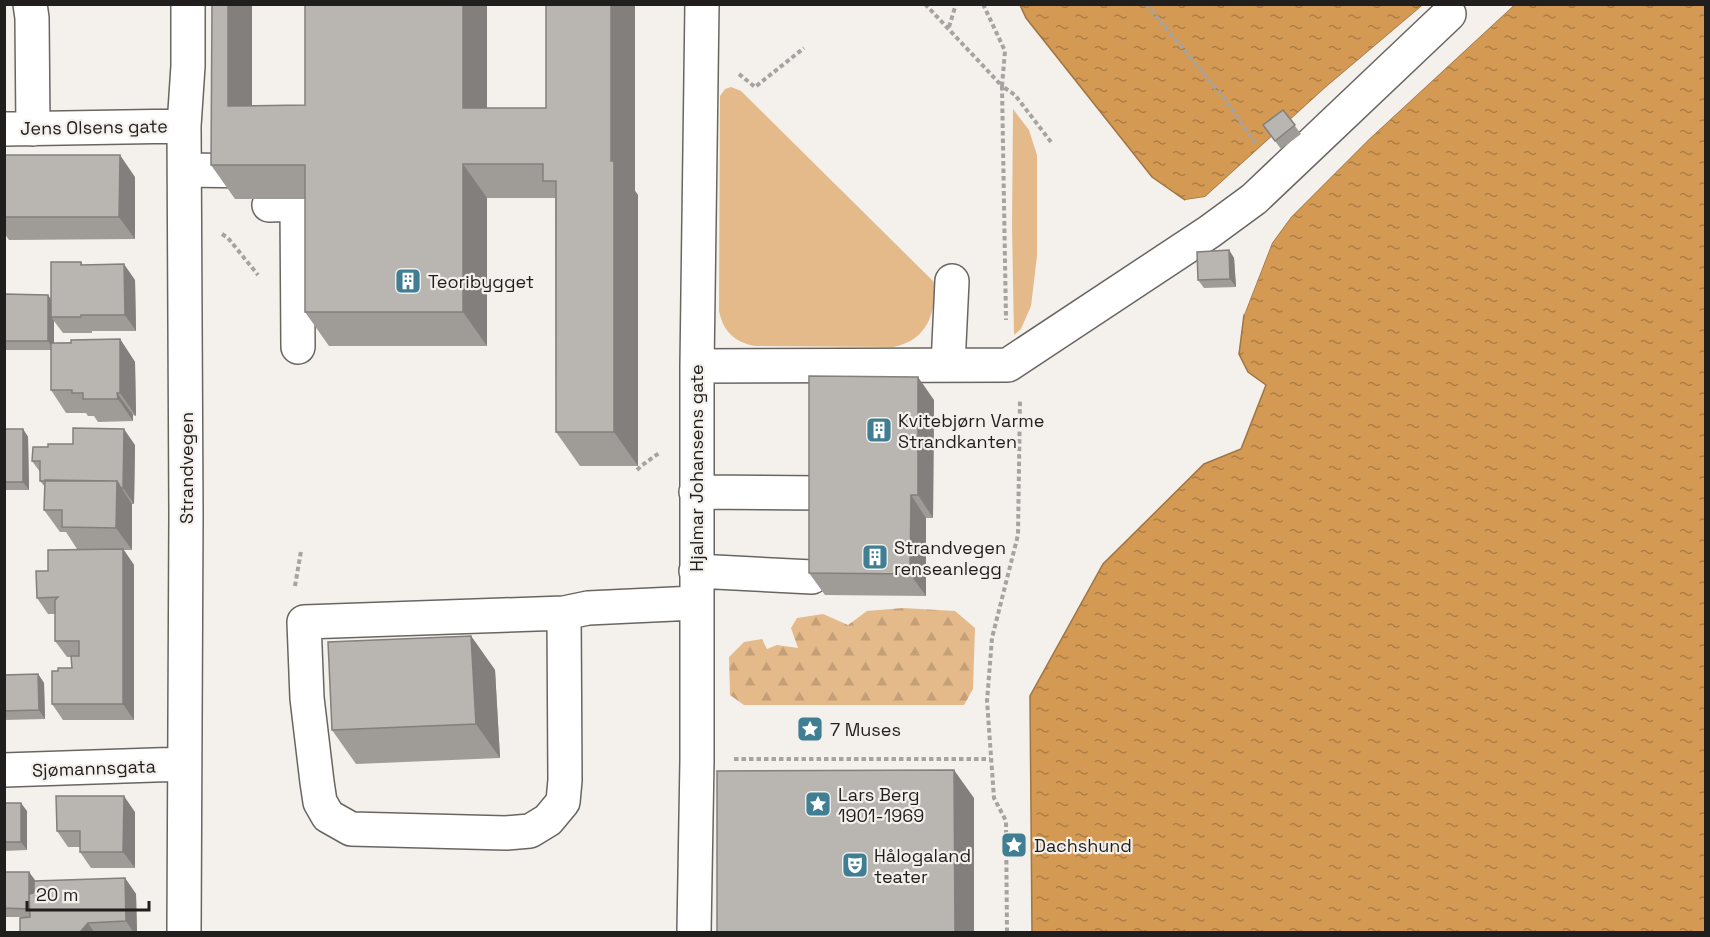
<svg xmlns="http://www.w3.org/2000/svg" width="1710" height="937" viewBox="0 0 1710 937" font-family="'Space Grotesk',sans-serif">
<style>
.green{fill:#e5ba8a}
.forest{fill:url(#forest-firs)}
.water{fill:url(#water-ripples);stroke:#9e7544;stroke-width:1.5}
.pier{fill:#f4f0ec}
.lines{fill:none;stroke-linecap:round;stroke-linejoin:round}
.minor-casing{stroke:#696662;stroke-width:36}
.path{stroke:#a6a3a0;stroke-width:4;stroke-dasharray:4.5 3;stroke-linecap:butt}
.minor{stroke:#fff;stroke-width:33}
.wall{fill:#9f9c98}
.shaded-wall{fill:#827f7c}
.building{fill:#b9b5b1;stroke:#827f7c;stroke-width:1.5}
.labels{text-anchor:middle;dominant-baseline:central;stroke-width:4.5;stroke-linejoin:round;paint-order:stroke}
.street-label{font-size:18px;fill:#201f1d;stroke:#f4f0ec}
.poi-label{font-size:18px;fill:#201f1d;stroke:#f4f0ec;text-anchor:start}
</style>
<defs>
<pattern id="forest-firs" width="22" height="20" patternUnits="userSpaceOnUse" patternTransform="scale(1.5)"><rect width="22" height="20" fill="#e5ba8a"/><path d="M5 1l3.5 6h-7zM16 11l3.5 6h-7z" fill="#c49f77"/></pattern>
<pattern id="water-ripples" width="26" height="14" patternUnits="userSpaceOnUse" patternTransform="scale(1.5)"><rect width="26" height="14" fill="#d49a54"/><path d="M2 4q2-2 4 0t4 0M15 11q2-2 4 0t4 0" fill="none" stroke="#ac7d45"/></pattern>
</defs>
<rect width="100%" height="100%" fill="#f4f0ec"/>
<path class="green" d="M731,87L741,91L935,283C935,314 928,340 893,347L755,346C734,342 723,331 719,311L720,96L725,89Z
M1013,109L1029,130L1037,155V256L1031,306L1021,329L1014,335L1012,227Z"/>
<path class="forest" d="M903,608L955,611L975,628L973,689L964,705H744L730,695L729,657L744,642L762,639L767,649L777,645L798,648L791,628L797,618L823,614L848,625L867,611Z"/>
<path class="water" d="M1020,5H1423L1325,88L1205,197L1185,200L1152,177L1026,18Z
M1514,5H1705V932H1032L1030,696L1103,564L1204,464L1241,449L1266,385L1248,372L1239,354L1244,315L1272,243L1291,217L1369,139Z"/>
<path class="pier" d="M1426,4L1327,90L1207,199L1186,203L1185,200L1205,197L1325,88L1423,5Z
M1510,4L1514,5L1369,139L1291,217L1272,243L1244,315L1242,311L1269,242L1289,215L1367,137Z"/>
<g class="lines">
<defs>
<path id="minor" d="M30,4L32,18L33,129
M4,129L184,126
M185,170L261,171
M269,205L297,204L298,347
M948,365L952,281
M697,366L1008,365L1209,232L1254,199L1449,14
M696,492L822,493
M696,571L812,577
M564,613L565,780L563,802L548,820L530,831L506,833L351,829L328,816L320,802L317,782L307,698L304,622L564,613L588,608L695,603
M4,770L184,764
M184,932L186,515L184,126L188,66V4
M694,932L697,760V366L702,4"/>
</defs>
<use href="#minor" class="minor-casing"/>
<path class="path" d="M925,4L1002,86L1006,320
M983,4L1005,51L1002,86L1015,95L1051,142
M1146,4L1224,98L1257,145
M949,27L956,4
M739,74L755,87L804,48
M222,234L228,238L258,275
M637,470L641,466L659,453
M295,586L301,551
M734,759H990
M1007,932L1006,821L994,798L987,701L992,638L1018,535L1020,400"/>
<use href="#minor" class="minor"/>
</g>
<path class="wall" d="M305,4H487V108H546V4H635V191L638,195V466H580L556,432L555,198H487V346H329L305,312V199H235L211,165L252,106L305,105Z
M1283,110L1301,134L1281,149L1263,125Z
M4,155L135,177V239L9,240L4,233Z
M1229,250L1234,258L1236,287L1204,288L1198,280Z
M81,262L83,265L135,280L136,331H92V333H63L54,321V343L120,339L135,362L136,416L133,415V421L98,422L94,416H88L86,413H66L51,390V350H4V294L51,299Z
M934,400L933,518H926V596L825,595L809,573Z
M4,429H23L28,437L29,490H4Z
M73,444L135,445L134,504H132V550H124L134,565V720H63L52,704L58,671L72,668V657H67L55,641V614H48L37,598L48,571L77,549L66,532H60L44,510L45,487L40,481V472L32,461L48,447Z
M471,636L495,670L500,758L356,764L332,730Z
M38,674L44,683L45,719L4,720V675Z
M4,803L27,811V850L4,851Z
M135,812V868H91L80,852V847H68L57,831Z
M4,872L35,881L125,878L136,894L137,933H20L30,917H4Z"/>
<path class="shaded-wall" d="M228,4H252V140L228,106Z
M463,4H487V142L463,108Z
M611,4H635V191L638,195V466L614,432L611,161Z
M120,155L135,177V239L119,217Z
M463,164L487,198V346L463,312Z
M1229,250L1234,258L1236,287L1230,279Z
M124,264L135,280L136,331L125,315Z
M48,295L54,303L51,317L54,321V350L48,341Z
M120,339L135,362L136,416L120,393Z
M918,377L934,400L933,518L918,495Z
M117,393L133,415V421L118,399Z
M23,429L28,437L29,490L23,482Z
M124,429L135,445L134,504L123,488Z
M117,481L132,504V550L116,528Z
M911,495L926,518V596L910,574Z
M123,549L134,565V720L123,704Z
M471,636L495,670L500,758L476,724Z
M38,674L44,683L45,719L39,710Z
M954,770L974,798V933H955Z
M124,796L135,812V868L123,852Z
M21,803L27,811V850L21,842Z
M29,872L35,880L34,917L29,909Z
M125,878L136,894L137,933H134L126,921Z
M88,923L95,933H81V931Z"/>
<path class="building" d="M212,4H228V106L305,105V4H463V108H546V4H611V161H614V432H556V181H543V164H463V312H305V165H211Z
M1283,110L1295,125L1275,141L1263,125Z
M4,155H120L119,217H4Z
M1229,250L1230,279L1198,280L1197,252Z
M51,262H81V265L124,264L125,315H81V317H51Z
M4,294L48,295V341H4Z
M120,339V393H117L118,399H83V393H72V390H51V343H71V340Z
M809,376L918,377V495H911L910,574L809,573Z
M73,428L124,429L123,488H121L117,481H40V461H32L33,447H48V444H73Z
M4,429H23V482H4Z
M45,480L117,481L116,528L62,527V510H44Z
M123,549V704H52V671H58V668H72L71,656H79V641H55V600L58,597L37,598L36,571H48V550Z
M471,636L476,724L332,730L328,642Z
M38,674L39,710L4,711V675Z
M954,770L955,933H717V771Z
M56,796H124L123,852H80V831H57Z
M4,803H21V842H4Z
M4,872H29V909L4,908Z
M125,878L126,921L88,923L81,931V933H20V918L30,917L29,894L34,893V881Z"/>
<defs>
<symbol id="building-square" viewBox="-11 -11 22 22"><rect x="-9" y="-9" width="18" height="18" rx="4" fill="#3f7e93" stroke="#f4f0ec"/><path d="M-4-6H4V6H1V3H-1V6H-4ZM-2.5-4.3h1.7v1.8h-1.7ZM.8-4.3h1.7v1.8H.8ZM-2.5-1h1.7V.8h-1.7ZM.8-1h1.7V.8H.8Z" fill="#fff"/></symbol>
<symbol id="sight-square" viewBox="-11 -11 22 22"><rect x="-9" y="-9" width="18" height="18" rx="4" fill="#3f7e93" stroke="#f4f0ec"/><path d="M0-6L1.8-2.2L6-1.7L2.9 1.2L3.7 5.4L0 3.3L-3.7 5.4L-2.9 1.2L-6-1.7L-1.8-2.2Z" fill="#fff"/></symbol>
<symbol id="theatre-square" viewBox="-11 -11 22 22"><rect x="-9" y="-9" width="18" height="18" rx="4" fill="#3f7e93" stroke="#f4f0ec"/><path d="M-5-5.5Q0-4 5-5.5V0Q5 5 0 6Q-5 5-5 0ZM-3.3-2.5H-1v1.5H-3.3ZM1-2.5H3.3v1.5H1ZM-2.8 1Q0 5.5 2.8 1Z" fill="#fff"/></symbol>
</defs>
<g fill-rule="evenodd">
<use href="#building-square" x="393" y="266" width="30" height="30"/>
<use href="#building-square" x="864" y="415" width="30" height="30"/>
<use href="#building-square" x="860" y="542" width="30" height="30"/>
<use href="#sight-square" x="795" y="714" width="30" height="30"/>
<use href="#sight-square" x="803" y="789" width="30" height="30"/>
<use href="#sight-square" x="999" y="830" width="30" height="30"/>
<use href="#theatre-square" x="840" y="850" width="30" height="30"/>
</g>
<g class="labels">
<g class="street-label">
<text transform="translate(94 127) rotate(-1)">Jens Olsens gate</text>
<text transform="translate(186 468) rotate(-90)">Strandvegen</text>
<text transform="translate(696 468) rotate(-90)">Hjalmar Johansens gate</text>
<text transform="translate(94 768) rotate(-2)">Sjømannsgata</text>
</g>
<g class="poi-label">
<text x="428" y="281">Teoribygget</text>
<text x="898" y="420">Kvitebjørn Varme<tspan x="898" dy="21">Strandkanten</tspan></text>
<text x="894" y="547">Strandvegen<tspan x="894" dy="21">renseanlegg</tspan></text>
<text x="830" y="729">7 Muses</text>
<text x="838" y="794">Lars Berg<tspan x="838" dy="21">1901-1969</tspan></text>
<text x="1034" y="845">Dachshund</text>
<text x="874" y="855">Hålogaland<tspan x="874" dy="21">teater</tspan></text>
</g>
</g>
<rect width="1710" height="937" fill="none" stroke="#201f1d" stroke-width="12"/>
<path d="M27 901v9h122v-9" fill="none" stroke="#201f1d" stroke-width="3"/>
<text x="36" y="901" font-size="18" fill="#201f1d" stroke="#f4f0ec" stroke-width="4.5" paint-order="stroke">20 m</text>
</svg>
